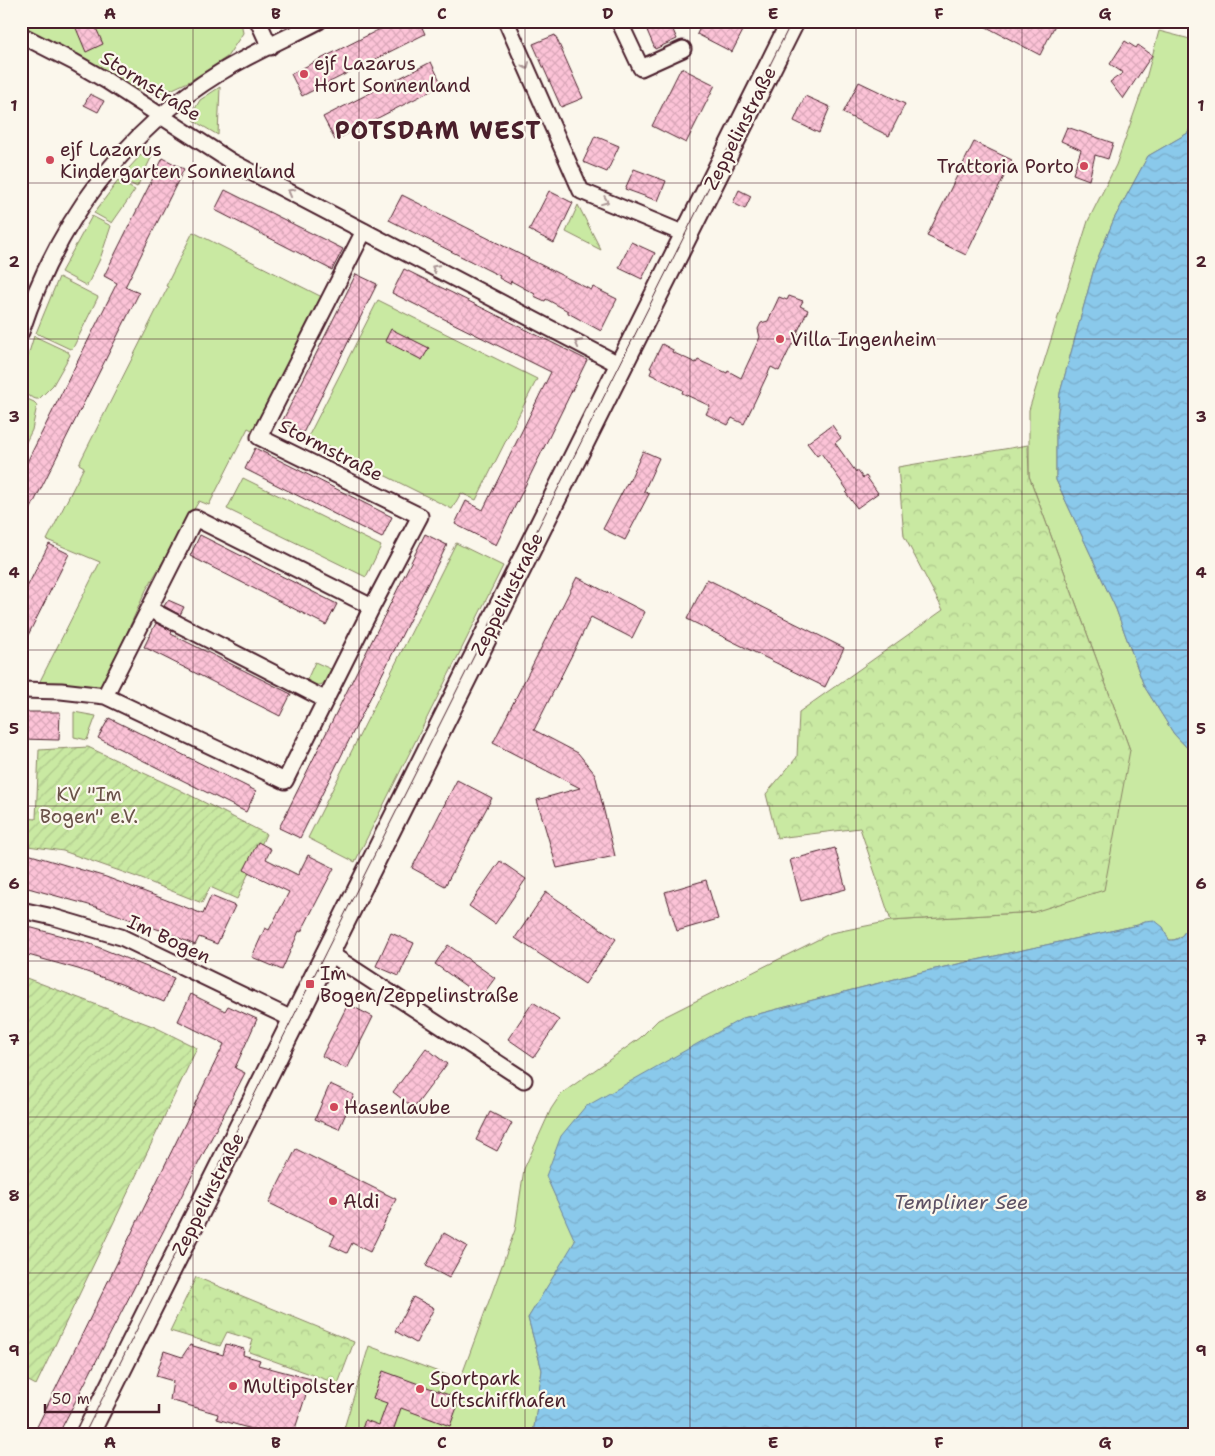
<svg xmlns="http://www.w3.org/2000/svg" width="1215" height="1456" viewBox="0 0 1215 1456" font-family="'Shantell Sans',sans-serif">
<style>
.green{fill:#c9e9a2;stroke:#8a8466}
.forest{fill:url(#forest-crowns);stroke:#8a8466}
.garden{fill:url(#garden-furrows);stroke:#8a8466}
.water{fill:url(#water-waves);stroke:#70859e}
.building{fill:url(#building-cross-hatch);stroke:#4a1f2b}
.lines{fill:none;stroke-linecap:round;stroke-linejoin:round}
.street-casing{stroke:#4a1f2b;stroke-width:19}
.primary-casing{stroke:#4a1f2b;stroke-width:26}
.street{stroke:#fbf7ec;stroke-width:15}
.primary{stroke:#fbf7ec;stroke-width:22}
.tram{stroke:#4a1f2b;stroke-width:1}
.oneway{stroke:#ab9695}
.grid{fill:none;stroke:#4a1f2b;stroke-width:1;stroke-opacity:0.55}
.poi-dot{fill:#d1495b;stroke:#fbf7ec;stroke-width:2}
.labels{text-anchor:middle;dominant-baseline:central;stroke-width:4.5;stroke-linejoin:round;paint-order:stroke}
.poi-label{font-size:19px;fill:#4a1f2b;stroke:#fbf7ec;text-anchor:start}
.street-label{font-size:19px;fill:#4a1f2b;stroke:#fbf7ec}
.park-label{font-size:19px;fill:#6a5249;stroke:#fbf7ec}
.water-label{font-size:20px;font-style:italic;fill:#5d5265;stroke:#fbf7ec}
.district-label{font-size:24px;font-weight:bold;letter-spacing:1px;fill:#4a1f2b;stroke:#fbf7ec}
.neatline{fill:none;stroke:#4a1f2b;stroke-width:2}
.grid-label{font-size:16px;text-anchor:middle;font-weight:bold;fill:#4a1f2b}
</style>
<defs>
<pattern id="forest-crowns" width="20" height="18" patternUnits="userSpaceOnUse" patternTransform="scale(1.25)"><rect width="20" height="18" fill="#c9e9a2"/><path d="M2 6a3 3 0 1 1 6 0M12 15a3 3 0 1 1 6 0" fill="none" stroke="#aec78c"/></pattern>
<pattern id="garden-furrows" width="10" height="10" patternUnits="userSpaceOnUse" patternTransform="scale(1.25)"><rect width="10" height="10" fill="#c9e9a2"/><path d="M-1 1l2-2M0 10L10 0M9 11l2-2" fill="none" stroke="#aec78c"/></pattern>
<pattern id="water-waves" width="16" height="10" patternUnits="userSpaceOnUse" patternTransform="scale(1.25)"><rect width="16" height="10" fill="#8ac9eb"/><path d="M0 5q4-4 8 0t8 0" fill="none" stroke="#79acca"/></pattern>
<pattern id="building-cross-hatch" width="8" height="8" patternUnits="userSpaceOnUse" patternTransform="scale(1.25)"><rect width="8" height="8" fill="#fcc3d7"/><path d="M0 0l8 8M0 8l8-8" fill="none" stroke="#daa7b9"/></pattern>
</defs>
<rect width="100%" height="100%" fill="#fbf7ec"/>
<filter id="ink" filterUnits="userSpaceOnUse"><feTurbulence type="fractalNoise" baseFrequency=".02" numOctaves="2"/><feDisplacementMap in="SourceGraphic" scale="10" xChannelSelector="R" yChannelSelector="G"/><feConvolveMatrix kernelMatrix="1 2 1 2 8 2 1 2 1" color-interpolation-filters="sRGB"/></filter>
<g filter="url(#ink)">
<path class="green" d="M21,21H241L243,33L227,57L190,81L164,93L154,94L134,88L21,27Z
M1159,31L1194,40V118L1188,133L1148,156L1114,219L1095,265L1060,393L1056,430V480L1116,609L1144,686L1174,734L1194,755V916C1187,927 1183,941 1169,940L1163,927L1145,921L1138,925L926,971L743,1018L546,1176L576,1241L528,1318L542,1370L533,1435H342L369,1346L460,1380L515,1230L524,1169L551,1109L561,1094L640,1038L658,1020L831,933L891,921L1034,912L1130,750L1029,476V410L1088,221L1116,165L1145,82Z
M220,87L218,135L194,121L192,114L200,100Z
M148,147L152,151V156L137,187L120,178Z
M118,181L135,190L112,223L94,213Z
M578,205L601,250L566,232Z
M92,216L111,226L100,259L87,286L61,272Z
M193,232L326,299L254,431L248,428L209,505L199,501L146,590L103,686L37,687L100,562L47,540L84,467L79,464L168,287L166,286Z
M59,277L98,297L73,348L70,349L36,333Z
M378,300L537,379L476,500L461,493L452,509L308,437Z
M34,336L68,352L70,355L53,385L39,399H36L21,393V379Z
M21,396L34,402L37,405L32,430L21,452Z
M243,478L381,546L366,577L227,509Z
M456,543L503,566L355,862L308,838Z
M315,662L333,670C326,684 321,689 306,682Z
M74,712L96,716L87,740L74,737Z"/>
<path class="forest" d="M1028,445L1029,476L1130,750L1104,890L1034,912L891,921L860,828L777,838L766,794L797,757L799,712L943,610L904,536L898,467Z
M196,1277L354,1342L338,1384L249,1352L253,1340L227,1332L220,1346L170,1331Z"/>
<path class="garden" d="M88,747L178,789L266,834L237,899L210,887L202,903L134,876L63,851L21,845V830L25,818L36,819L39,750Z
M21,976L155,1027L197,1048L36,1385L21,1377Z"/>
<path class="water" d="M1194,118V755L1174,734L1144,686L1116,609L1056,480V430L1060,393L1095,265L1114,219L1148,156L1188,133Z
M1194,916V1435H533L542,1370L528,1318L575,1241L546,1176L561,1136L585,1107L743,1018L926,971L1138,925L1145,921L1154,920L1163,927L1169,940C1183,942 1187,927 1194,916Z"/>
<path class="building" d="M73,21H93L103,44L86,52Z
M396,21H419L425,34L302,96L291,74Z
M643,21H669L677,39L655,49Z
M703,21H748L732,52L697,34Z
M975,21H1057L1040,55Z
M555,35L583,98L561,107L533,44Z
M1125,41L1136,48L1138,45L1152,55L1123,99L1110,82L1123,73L1110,64Z
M431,62L442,85L335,140L323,117Z
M681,68L715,85L686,143L652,126Z
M859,82L905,104L889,136L843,113Z
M90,94L104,101L98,112L84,105Z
M805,96L830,107L819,133L794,121Z
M1067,127L1113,143L1108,159L1095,155L1089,180L1073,174L1081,150L1061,141Z
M595,136L619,146L607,172L583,162Z
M974,142L1012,160L966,255L927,236Z
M163,158L184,169L125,287L139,293L21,528V474L117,283L104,276Z
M634,169L666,181L658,201L625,189Z
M225,190L343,249L332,270L215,210Z
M739,190L751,196L745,209L733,203Z
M549,191L573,203L554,243L529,230Z
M402,195L591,290L593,287L617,299L601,331L568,313V311L546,299L545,301L534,296L535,294L511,281L510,284L499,278L500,276L389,220Z
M631,242L655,253L642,279L619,268Z
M404,269L587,360L496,545L455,524L466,501L483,510L551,372L392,293Z
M356,274L377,284L303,433L282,422Z
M789,296L803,301L800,306L808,310L797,333L802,335L797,346L792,344L779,371L771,367L744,424L732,418L728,425L706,414L710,406L682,393L683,390L650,374L652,369L650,368L662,344L673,350L672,352L696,363L698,360L727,373L728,371L741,378L760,337L758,329L761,323L768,321L779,297L787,300Z
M391,329L429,348L422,360L385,341Z
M832,425L841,438L835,443L856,472L857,470L863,478L866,476L878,493L857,508L846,493L848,491L821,453L817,456L807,443Z
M255,448L392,517L382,538L245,469Z
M643,451L659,458L644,491L649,494L625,540L603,529L627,483L628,484Z
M425,534L447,545L300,838L279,828Z
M200,535L337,604L326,625L190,556Z
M49,544L69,554L21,649V599Z
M577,577L645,612L632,638L591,617L534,730L578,753L595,774L615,856L557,868L537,800L580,788L493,743Z
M707,579L844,648L825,687L687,619Z
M168,600L184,607L180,615L164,606Z
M156,623L172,631L171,634L291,694L280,716L144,647Z
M21,712H60L59,740L21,739Z
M109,718L256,791L246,812L98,738Z
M457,780L492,798L445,886L412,868Z
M258,842L271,849L266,859L298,875L308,855L334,868L301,932L299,931L282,970L252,957L265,928L269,930L289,892L244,870Z
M835,848L846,889L801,901L790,860Z
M21,854L31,855L106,877L203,914L211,896L235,906L217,944L199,937L195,945L168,933L96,907L21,886Z
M500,861L526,879L495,924L469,906Z
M706,880L718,919L677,931L665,892Z
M546,892L616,939L585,984L515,938Z
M21,925L88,943L174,978L164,1002L121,984L78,969L21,953Z
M391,933L414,943L399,976L376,966Z
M448,945L495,978L481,997L435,964Z
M191,994L225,1011L228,1006L257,1019L235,1068L245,1073L58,1435H33L224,1044L178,1021Z
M533,1002L559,1020L534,1057L508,1039Z
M348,1004L373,1017L347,1069L322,1056Z
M426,1048L447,1064L414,1108L393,1092Z
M330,1084L354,1095L339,1129L315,1119Z
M490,1112L512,1123L497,1151L476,1140Z
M296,1149L396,1199L370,1252L352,1243L347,1253L330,1245L335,1235L269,1203Z
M444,1233L467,1246L449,1278L426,1266Z
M413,1297L434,1308L416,1343L395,1331Z
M226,1344L244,1349L243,1355L260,1360L258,1365L311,1379L293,1435H272L217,1419L218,1414L170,1400L173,1381L156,1376L164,1351L182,1357L190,1345L223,1355Z
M383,1371L460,1399L450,1426L401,1408L393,1431L400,1433V1435H360L365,1420L379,1425L387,1403L373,1398Z"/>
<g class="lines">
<defs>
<path id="street" d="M258,21L270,47
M506,21L581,191L687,235
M619,21L641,68L683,49
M21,35L74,62L107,81L232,162L622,366
M21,332C57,223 123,132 221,72C252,53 287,38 319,21
M149,609L326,700
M21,690L61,691L105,696L285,781L372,607L420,516L259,437L364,231
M105,696L195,518L372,607
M21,910L53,917L121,937L294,1020
M329,953L524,1080"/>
<path id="primary" d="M87,1435L793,21"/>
</defs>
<use href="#street" class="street-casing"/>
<use href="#primary" class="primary-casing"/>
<use href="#street" class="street"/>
<use href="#primary" class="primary"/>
<path class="tram" d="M84,1435L792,21"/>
</g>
<defs><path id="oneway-chevron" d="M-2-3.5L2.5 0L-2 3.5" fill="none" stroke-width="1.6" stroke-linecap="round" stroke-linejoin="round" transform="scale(1.25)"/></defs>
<g class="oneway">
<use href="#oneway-chevron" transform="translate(526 66) rotate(66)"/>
<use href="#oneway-chevron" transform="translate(291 192) rotate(-152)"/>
<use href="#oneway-chevron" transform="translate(605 201) rotate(22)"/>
<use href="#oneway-chevron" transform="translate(435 268) rotate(-152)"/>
<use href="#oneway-chevron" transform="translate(578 343) rotate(-152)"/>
</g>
</g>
<path class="grid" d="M193,21V1435M359,21V1435M525,21V1435M690,21V1435M856,21V1435M1022,21V1435M21,183H1194M21,339H1194M21,494H1194M21,650H1194M21,806H1194M21,961H1194M21,1117H1194M21,1273H1194"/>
<g class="poi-dot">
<circle cx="304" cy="74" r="5"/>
<circle cx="50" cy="160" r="5"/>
<circle cx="1084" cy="166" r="5"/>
<circle cx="780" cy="339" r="5"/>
<rect x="305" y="979" width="10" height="10" rx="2.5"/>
<circle cx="334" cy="1107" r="5"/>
<circle cx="333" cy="1201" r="5"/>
<circle cx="233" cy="1386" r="5"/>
<circle cx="420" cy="1389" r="5"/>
</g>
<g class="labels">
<g class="poi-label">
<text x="314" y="63">ejf Lazarus<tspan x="314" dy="22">Hort Sonnenland</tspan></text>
<text x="60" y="149">ejf Lazarus<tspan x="60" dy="22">Kindergarten Sonnenland</tspan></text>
<text x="1074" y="166" text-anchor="end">Trattoria Porto</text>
<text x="790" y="339">Villa Ingenheim</text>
<text x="320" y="973">Im<tspan x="320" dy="22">Bogen/Zeppelinstraße</tspan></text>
<text x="344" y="1107">Hasenlaube</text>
<text x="343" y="1201">Aldi</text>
<text x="430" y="1378">Sportpark<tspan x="430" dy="22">Luftschiffhafen</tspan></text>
<text x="243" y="1386">Multipolster</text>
</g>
<g class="street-label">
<text transform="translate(151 86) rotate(32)">Stormstraße</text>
<text transform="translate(740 128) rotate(-63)">Zeppelinstraße</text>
<text transform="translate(331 450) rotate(27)">Stormstraße</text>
<text transform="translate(507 594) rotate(-63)">Zeppelinstraße</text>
<text transform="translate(169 939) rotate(25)">Im Bogen</text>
<text transform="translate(208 1194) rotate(-63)">Zeppelinstraße</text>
</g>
<g class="park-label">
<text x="89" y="794">KV "Im<tspan x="89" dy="22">Bogen" e.V.</tspan></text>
</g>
<g class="water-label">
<text x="961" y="1202">Templiner See</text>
</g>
<g class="district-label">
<text x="438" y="131">POTSDAM WEST</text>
</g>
</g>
<rect width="1215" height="1456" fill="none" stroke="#fbf7ec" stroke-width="55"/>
<path d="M45 1404v8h114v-8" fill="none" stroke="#4a1f2b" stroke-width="2.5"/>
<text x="52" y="1404" font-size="15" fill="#4a1f2b" stroke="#fbf7ec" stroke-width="4" paint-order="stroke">50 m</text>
<rect x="28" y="28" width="1160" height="1400" class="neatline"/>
<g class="grid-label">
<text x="110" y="19">A</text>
<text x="276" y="19">B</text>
<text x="442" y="19">C</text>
<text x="608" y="19">D</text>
<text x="773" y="19">E</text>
<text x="939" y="19">F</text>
<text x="1105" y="19">G</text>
<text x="14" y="111">1</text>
<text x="1201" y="111">1</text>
<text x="14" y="267">2</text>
<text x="1201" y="267">2</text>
<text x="14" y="422">3</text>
<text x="1201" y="422">3</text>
<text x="14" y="578">4</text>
<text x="1201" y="578">4</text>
<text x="14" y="734">5</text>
<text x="1201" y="734">5</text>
<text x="14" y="889">6</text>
<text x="1201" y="889">6</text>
<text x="14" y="1045">7</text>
<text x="1201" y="1045">7</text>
<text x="14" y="1201">8</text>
<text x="1201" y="1201">8</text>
<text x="14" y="1356">9</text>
<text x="1201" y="1356">9</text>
<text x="110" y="1448">A</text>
<text x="276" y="1448">B</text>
<text x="442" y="1448">C</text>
<text x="608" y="1448">D</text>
<text x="773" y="1448">E</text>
<text x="939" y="1448">F</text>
<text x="1105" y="1448">G</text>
</g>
</svg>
